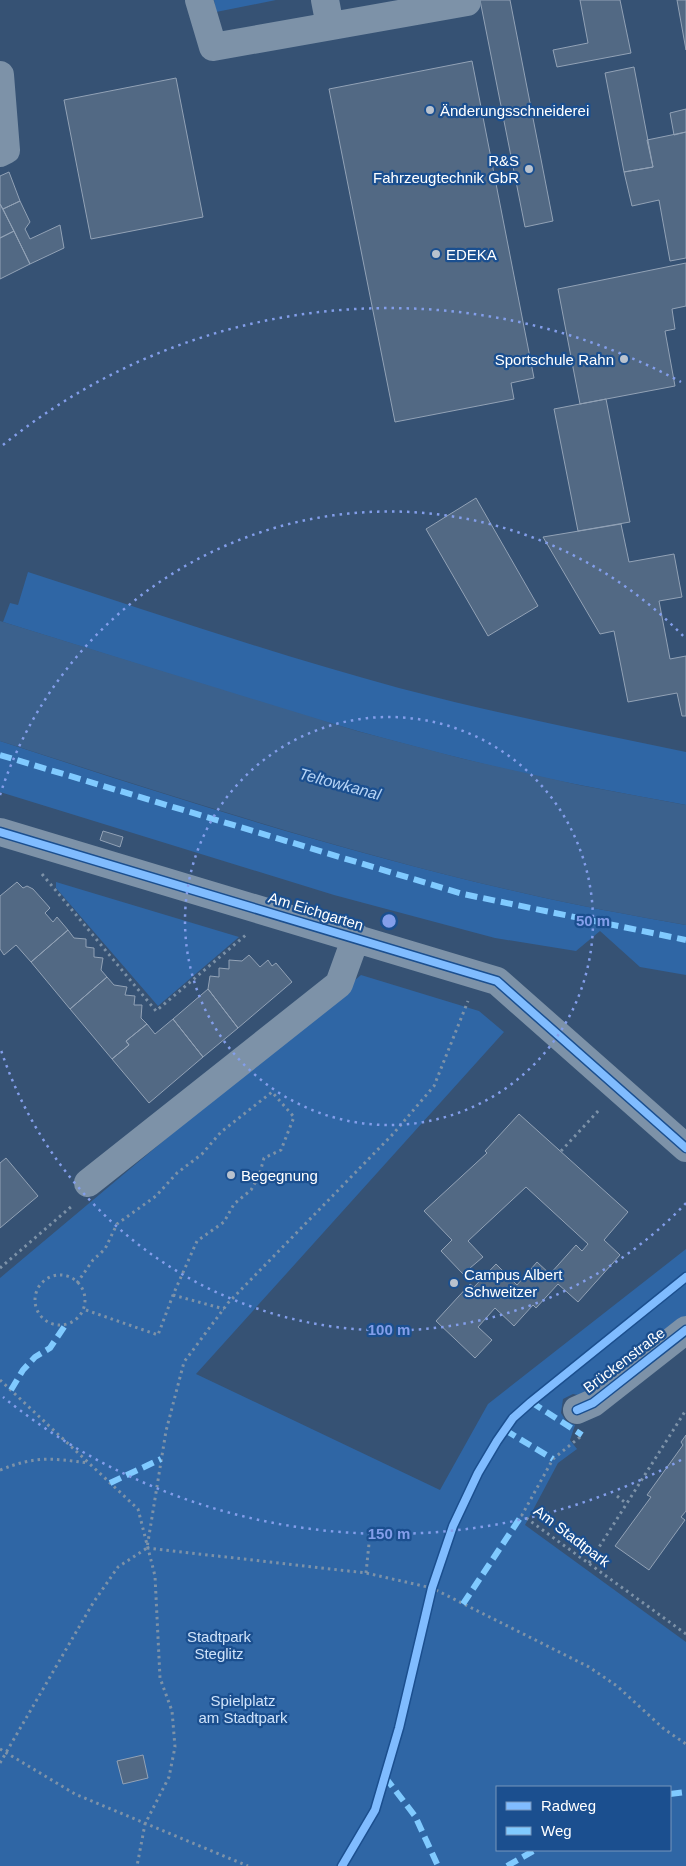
<svg xmlns="http://www.w3.org/2000/svg" width="686" height="1866" viewBox="0 0 686 1866" font-family="Helvetica,sans-serif">
<style>
.green{fill:#2f66a5;fill-rule:evenodd}
.water{fill:#3b618d}
.building{fill:#526984;stroke:#92a2b6}
.lines{fill:none;stroke-linecap:round;stroke-linejoin:round}
.path{stroke:#7d92a8;stroke-width:3;stroke-dasharray:2.5 4;stroke-linecap:butt}
.minor{stroke:#7d92a8;stroke-width:28}
.quiet{stroke:#80caff;stroke-width:6;stroke-dasharray:12 6;stroke-linecap:butt}
.cycleway-casing{stroke:#1b4f8f;stroke-width:11}
.cycleway{stroke:#80bcff;stroke-width:8}
.ring{fill:none;stroke:#839eea;stroke-width:2.5;stroke-dasharray:2.5 5}
.poi-dot{fill:#b9c2ce;stroke:#1b4f8f;stroke-width:2}
.labels{text-anchor:middle;dominant-baseline:central;stroke-width:4.5;stroke-linejoin:round;paint-order:stroke}
.poi-label{font-size:15px;fill:#fff;stroke:#1b4f8f;text-anchor:start}
.street-label{font-size:15px;fill:#fff;stroke:#1b4f8f}
.park-label{font-size:15px;fill:#cfe3fa;stroke:#1b4f8f}
.water-label{font-size:16px;font-style:italic;fill:#b5d3f5;stroke:#1b4f8f}
.centre{fill:#839eea;stroke:#1b4f8f;stroke-width:2.5}
.ring-label{font-size:15px;text-anchor:middle;font-weight:bold;fill:#839eea;stroke:#1b4f8f;stroke-width:4.5;stroke-linejoin:round;paint-order:stroke}
</style>
<rect width="100%" height="100%" fill="#365274"/>
<path class="green" d="M214,0H276L216,12Z
M28,572C151,612 274,654 399,688C494,713 590,732 686,752V805C612,791 537,778 464,759C308,721 156,669 3,622L10,603L18,605Z
M0,741C171,797 343,852 519,892C574,905 630,915 686,925V975L640,967L600,931L576,951L495,938L334,895L0,792Z
M56,882L239,937L158,1006L56,888Z
M361,975L479,1011L504,1032L196,1374L440,1490L488,1404L686,1249V1316L584,1396L573,1394L563,1399L561,1413L566,1421L575,1425L570,1440L577,1449L558,1463L525,1525L686,1642V1866H0V1278ZM497,1787H670V1850H497Z"/>
<path class="water" d="M0,621L357,731L464,759L579,785L686,805V925C630,915 574,905 519,892C343,852 172,796 0,741Z"/>
<path class="building" d="M480,0H510L553,221L525,227Z
M580,0H620L631,53L557,67L553,50L588,43Z
M677,0H686V50Z
M472,61L534,378L511,383L514,399L395,422L329,89Z
M634,67L653,167L624,172L605,73Z
M176,78L203,217L91,239L64,100Z
M686,109V132L674,135L670,113Z
M686,132V258L670,261L659,200L632,206L624,172L653,167L647,140Z
M9,172L20,201L3,209L0,204V176Z
M20,201L30,222L25,229L30,239L60,225L64,248L30,264L3,209Z
M0,204L14,231L0,238Z
M14,231L30,264L0,279V238Z
M686,263V306L672,309L675,329L665,331L675,386L580,404L558,289Z
M606,399L630,522L578,531L554,409Z
M476,498L538,606L488,636L426,529Z
M621,524L629,562L674,554L682,597L659,601L670,659L686,656V716H682L677,693L628,702L614,631L600,634L543,537Z
M103,831L123,837L120,847L100,840Z
M17,882L23,888L27,886L33,889L50,908L45,913L53,922L57,917L68,930L31,962L16,945L4,955L0,949V896Z
M68,930L74,938L86,939V947L94,948V957L103,958L101,970L107,977L70,1009L31,962Z
M249,955L260,967L268,960L272,966L276,963L292,982L238,1028L208,989L210,976L219,977V968L229,969V960L242,961Z
M107,977L114,985L127,987L125,995L135,996L134,1005H142L141,1018L147,1024L126,1041L129,1045L112,1059L70,1009Z
M208,989L238,1028L203,1057L173,1019Z
M173,1019L203,1057L149,1103L112,1059L129,1045L126,1041L147,1024L155,1034Z
M519,1114L628,1212L604,1240L620,1255L578,1302L558,1284L536,1308L533,1305L514,1326L495,1308L478,1327L492,1340L475,1358L436,1321L470,1284L474,1287L496,1264L517,1285L537,1262L550,1274L576,1245L582,1251L588,1244L526,1187L468,1241L483,1257L463,1274L441,1251L452,1240L424,1211L487,1153L485,1151Z
M6,1158L38,1196L0,1228V1163Z
M686,1435V1511L681,1517L685,1520L649,1570L615,1546L651,1497L647,1495L683,1445L681,1442Z
M143,1755L148,1778L123,1784L117,1761Z"/>
<g class="lines">
<path class="path" d="M42,874L156,1011L247,934
M561,1151L600,1109
M0,1268L72,1206
M35 1300a25 25 0 1 1 50 0a25 25 0 1 1-50 0Z
M77,1283L93,1260L105,1249L117,1224L156,1196L177,1173L202,1154L221,1132L272,1092L294,1117L281,1150L264,1158L259,1176L251,1190L234,1204L224,1222L197,1241L173,1295L158,1335L83,1309
M173,1295L224,1309
M0,1380L138,1509L155,1576L160,1678L172,1711L175,1747L169,1777L145,1824L137,1866
M580,1437L553,1459L522,1515L686,1634
M0,1470C35,1456 52,1458 88,1463
M617,1496L627,1504
M147,1548L366,1573L432,1588L589,1667L617,1686L664,1729L686,1744
M589,1563L686,1410
M366,1573L370,1534
M0,1749L75,1794L248,1866
M0,1763L93,1603L118,1567L147,1548L166,1431L184,1362L228,1303L393,1134L434,1086L468,1001"/>
<path class="minor" d="M199,0L213,47L467,2V0
M325,0L330,26
M0,75L6,150L0,153
M0,832L497,981L686,1148
M88,1183L339,984L356,937
M577,1410L593,1403L686,1330"/>
<path class="quiet" d="M0,755L463,894L686,940
M11,1390L23,1370L35,1357L50,1348L66,1324
M531,1402L582,1435
M505,1430L553,1459
M110,1483L161,1459
M463,1604L522,1515
M385,1777L415,1816L438,1866
M670,1794L686,1792
M507,1866L535,1850"/>
<defs>
<path id="cycleway" d="M0,832L497,981L686,1148
M577,1410L593,1403L686,1330
M342,1866L375,1810L399,1728L432,1588L453,1526L478,1473L497,1441L513,1418L531,1402L686,1277"/>
</defs>
<use href="#cycleway" class="cycleway-casing"/>
<use href="#cycleway" class="cycleway"/>
</g>
<g class="ring">
<circle cx="389" cy="921" r="204"/>
<path d="M686 1203A409 409 0 0 1 0 1047M0 795A409 409 0 0 1 686 639"/>
<path d="M681 1460A613 613 0 0 1 3 1397M3 445A613 613 0 0 1 681 382"/>
</g>
<g class="poi-dot">
<circle cx="430" cy="110" r="5"/>
<circle cx="529" cy="169" r="5"/>
<circle cx="436" cy="254" r="5"/>
<circle cx="624" cy="359" r="5"/>
<circle cx="231" cy="1175" r="5"/>
<circle cx="454" cy="1283" r="5"/>
</g>
<g class="labels">
<g class="poi-label">
<text x="440" y="110">Änderungsschneiderei</text>
<text x="519" y="160" text-anchor="end">R&amp;S<tspan x="519" dy="17">Fahrzeugtechnik GbR</tspan></text>
<text x="446" y="254">EDEKA</text>
<text x="614" y="359" text-anchor="end">Sportschule Rahn</text>
<text x="241" y="1175">Begegnung</text>
<text x="464" y="1274">Campus Albert<tspan x="464" dy="17">Schweitzer</tspan></text>
</g>
<g class="street-label">
<text transform="translate(316 911) rotate(17)">Am Eichgarten</text>
<text transform="translate(624 1360) rotate(-37)">Brückenstraße</text>
<text transform="translate(572 1536) rotate(37)">Am Stadtpark</text>
</g>
<g class="park-label">
<text x="219" y="1636">Stadtpark<tspan x="219" dy="17">Steglitz</tspan></text>
<text x="243" y="1700">Spielplatz<tspan x="243" dy="17">am Stadtpark</tspan></text>
</g>
<g class="water-label">
<text transform="translate(340 784) rotate(15)">Teltowkanal</text>
</g>
</g>
<circle cx="389" cy="921" r="8" class="centre"/>
<g class="ring-label">
<text x="593" y="926">50 m</text>
<text x="389" y="1335">100 m</text>
<text x="389" y="1539">150 m</text>
</g>
<rect x="496" y="1786" width="175" height="65" fill="#1b4f8f" stroke="#7695bc"/>
<rect x="506" y="1802" width="25" height="8" fill="#80bcff" stroke="#7695bc"/>
<text x="541" y="1811" font-size="15" fill="#ffffff">Radweg</text>
<rect x="506" y="1827" width="25" height="8" fill="#80caff" stroke="#7695bc"/>
<text x="541" y="1836" font-size="15" fill="#ffffff">Weg</text>
</svg>
